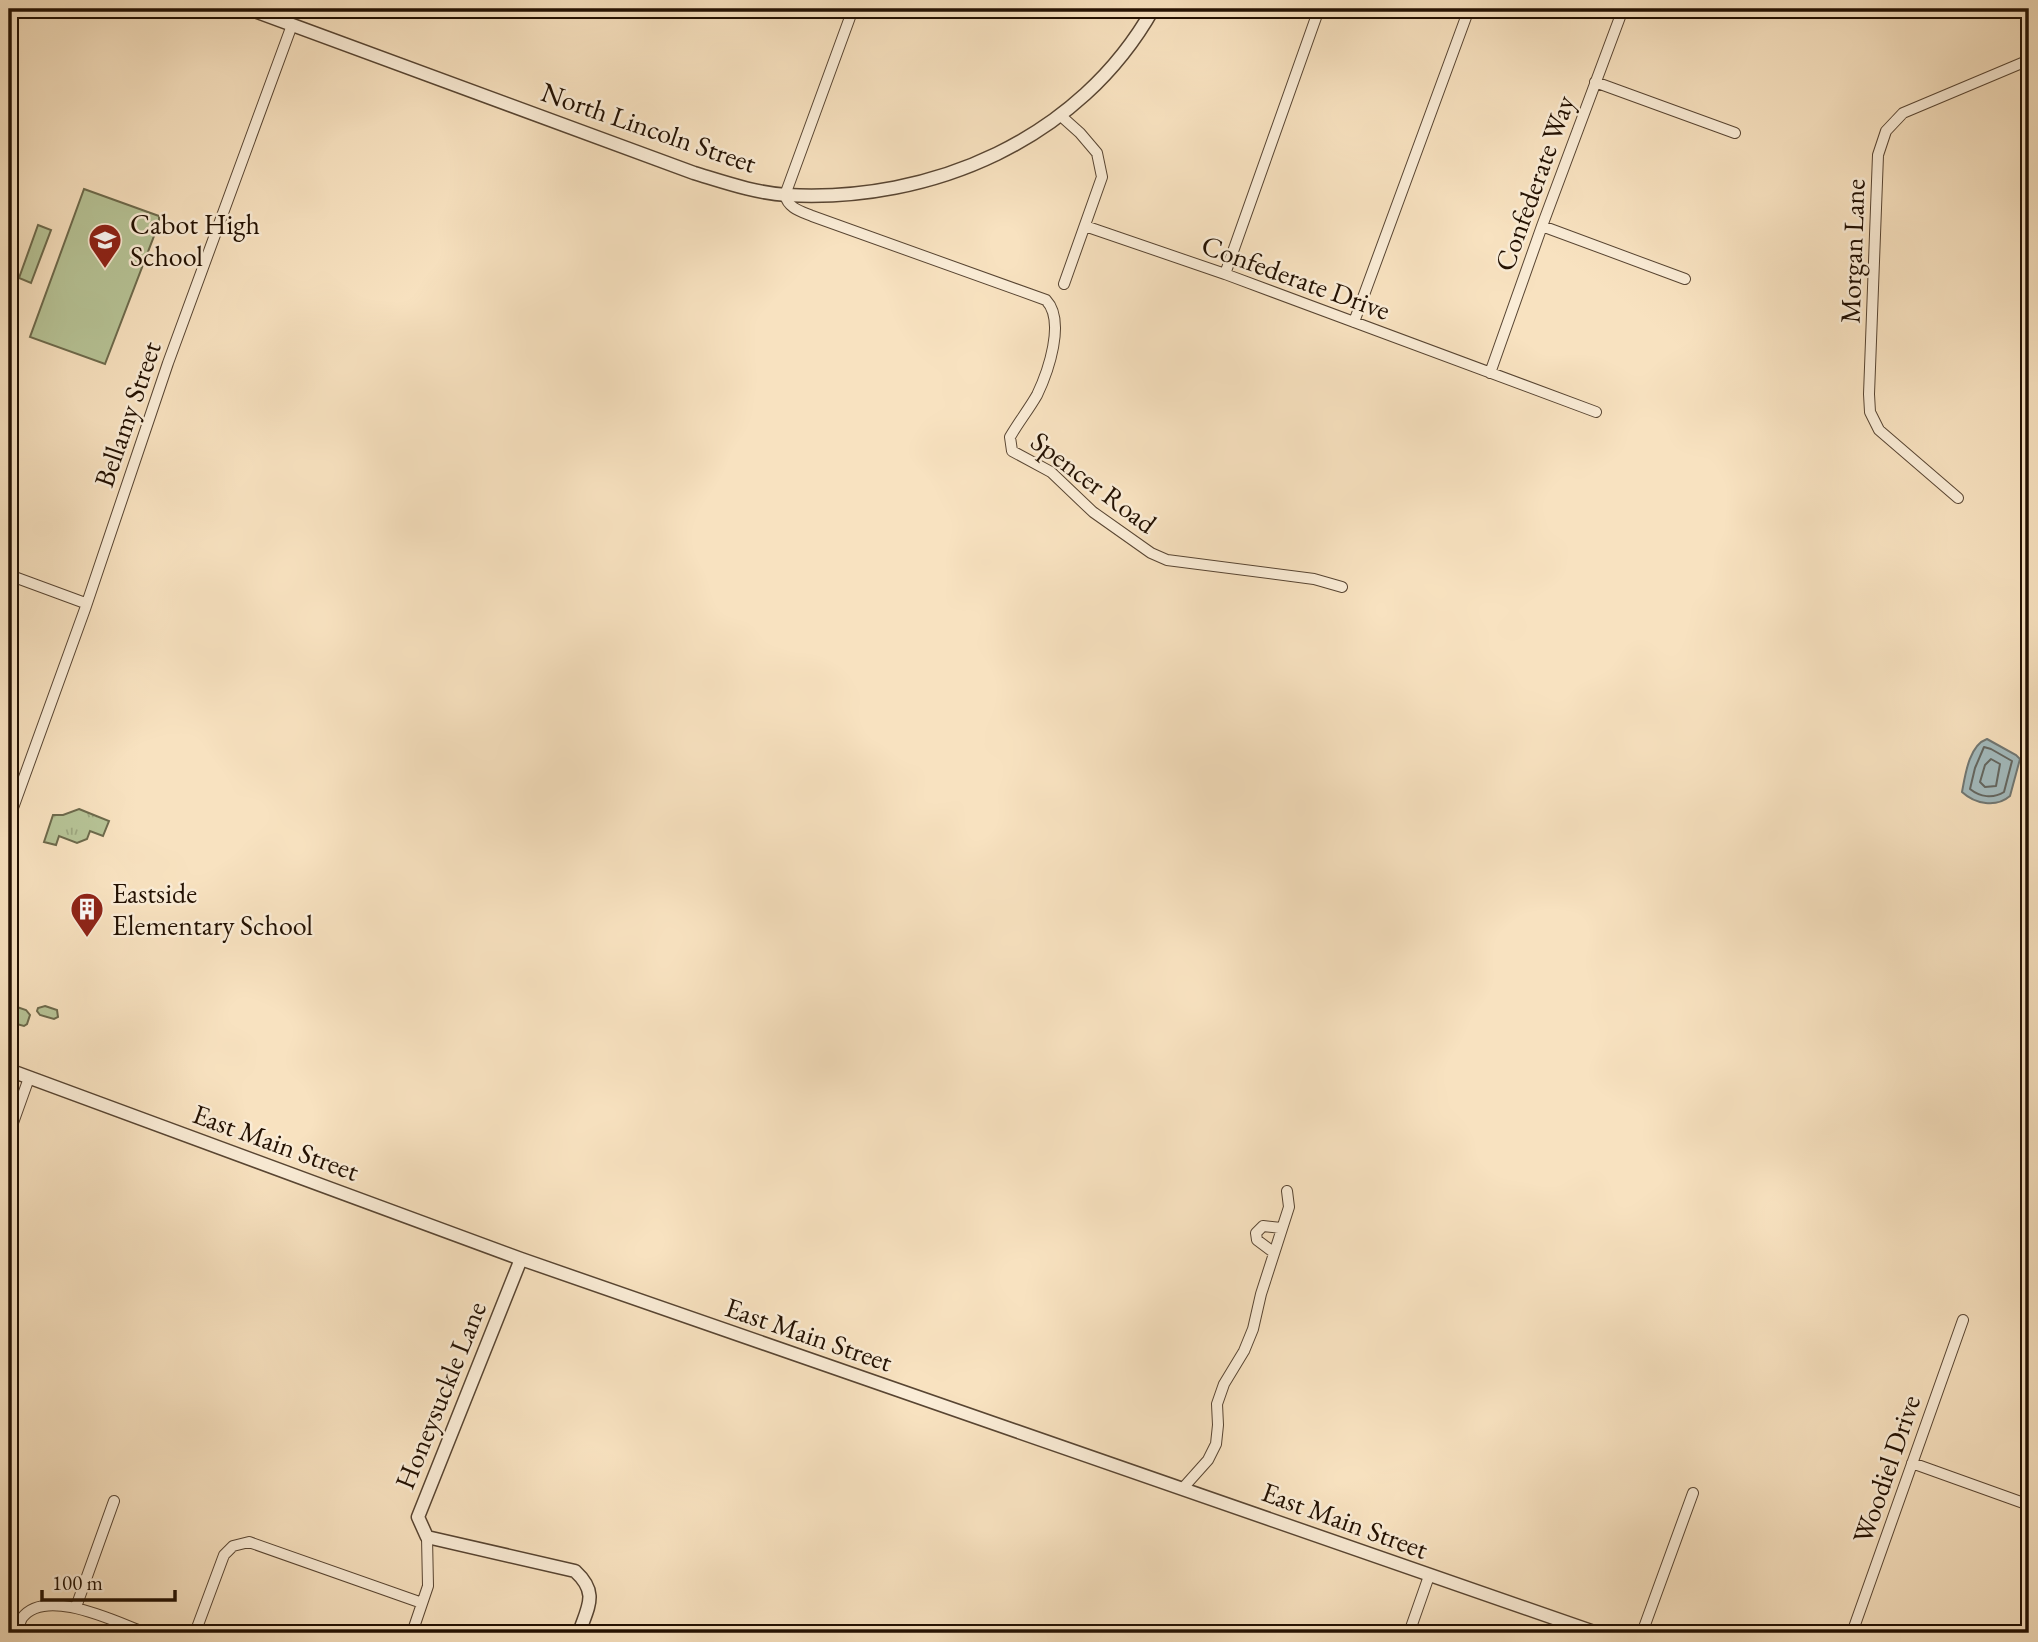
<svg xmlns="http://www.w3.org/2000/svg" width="2038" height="1642" viewBox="0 0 2038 1642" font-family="'EB Garamond',serif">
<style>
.grass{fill:url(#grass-tufts);stroke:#6d6a4c;stroke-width:2}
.pitch{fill:#b7c497;stroke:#6d6a4c;stroke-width:2}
.water{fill:#a3bbbe;stroke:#707773;stroke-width:2}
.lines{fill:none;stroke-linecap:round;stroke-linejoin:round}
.shore{stroke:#636660;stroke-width:2}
.minor-casing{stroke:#584532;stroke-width:12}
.tertiary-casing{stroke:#584532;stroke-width:15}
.minor{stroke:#faecd6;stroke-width:10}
.tertiary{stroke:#faecd6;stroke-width:12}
.labels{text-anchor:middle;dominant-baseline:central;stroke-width:5;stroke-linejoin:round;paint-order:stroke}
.street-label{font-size:28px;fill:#231102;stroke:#faecd6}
.poi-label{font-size:28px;fill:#231102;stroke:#faecd6;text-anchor:start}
</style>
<defs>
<pattern id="grass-tufts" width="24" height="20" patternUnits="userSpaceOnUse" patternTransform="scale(1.75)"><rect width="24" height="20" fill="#b7c497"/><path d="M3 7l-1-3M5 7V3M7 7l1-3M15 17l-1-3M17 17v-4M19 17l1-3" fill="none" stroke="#9da780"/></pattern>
</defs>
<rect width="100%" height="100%" fill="#f8e2c0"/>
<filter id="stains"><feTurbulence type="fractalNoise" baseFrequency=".00286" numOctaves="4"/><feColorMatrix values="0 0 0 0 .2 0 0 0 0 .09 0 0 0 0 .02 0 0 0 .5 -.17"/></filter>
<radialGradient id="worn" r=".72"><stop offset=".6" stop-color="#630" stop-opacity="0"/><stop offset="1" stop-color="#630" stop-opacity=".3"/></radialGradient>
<path class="grass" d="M79,809L109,821L103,836L90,831L87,839L77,843L59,836L56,845L44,842L53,815H63Z
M14,1006L26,1010L30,1015L27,1024L24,1026L9,1022Z
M45,1006L57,1010L58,1017L54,1019L40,1015L37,1011L38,1008Z"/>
<path class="pitch" d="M84,189L159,216V223L105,364L30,337Z
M38,225L51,230L31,283L19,278Z"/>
<path class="water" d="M1987,739L2016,755L2020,759L2010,796C1996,808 1975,804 1962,792C1965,776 1969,745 1987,739Z"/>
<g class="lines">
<path class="shore" d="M1984,747L1991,749L2012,761L2004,792C1993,799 1980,797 1970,789L1975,768Z
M1991,759L2000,764L1996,786L1985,787L1980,782L1985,765Z"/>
<defs>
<path id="minor" d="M853,9L785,195C788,208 800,211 812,216L1046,300C1066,321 1048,372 1037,395C1029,409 1018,423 1010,437L1012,451L1051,472L1093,512L1151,553L1167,560L1314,579L1342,587
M1595,82L1735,133
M1061,116L1080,133L1097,153L1102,177L1064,284
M1085,226L1225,274L1596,412
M1542,226L1685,279
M1225,274L1319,9
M1354,322L1469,9
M1490,373L1542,226L1623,9
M1958,498L1879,430L1870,412L1869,394L1878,155L1886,131L1903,113L2029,60
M9,575L85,603
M9,819L85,609L168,363L292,25
M9,1134L29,1078
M1273,1252L1257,1240L1256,1233L1263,1226L1281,1228
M1912,1463L2029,1505
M1183,1488L1208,1460L1216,1444L1218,1425L1217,1404L1224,1384L1244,1351L1253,1329L1261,1294L1289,1207L1287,1191
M76,1607L114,1501
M16,1633C18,1629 20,1622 22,1618C46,1586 118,1623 146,1633
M195,1633L224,1555L233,1546L249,1542L422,1603
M412,1633L428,1586L427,1537
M1409,1633L1429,1576
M1642,1633L1693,1493
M1852,1633L1963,1320"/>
<path id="tertiary" d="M249,9L694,173C724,182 755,193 787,195C932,203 1080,139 1153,9
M9,1070L521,1259L1597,1633
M521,1259L418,1517L427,1537L575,1571C599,1593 588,1606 579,1633"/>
</defs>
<use href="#minor" class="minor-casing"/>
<use href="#tertiary" class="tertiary-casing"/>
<use href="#minor" class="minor"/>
<use href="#tertiary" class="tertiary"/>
</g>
<defs>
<symbol id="school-pin" viewBox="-11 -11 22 30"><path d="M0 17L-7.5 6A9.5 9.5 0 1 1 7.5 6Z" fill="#8f2418" stroke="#faecd6"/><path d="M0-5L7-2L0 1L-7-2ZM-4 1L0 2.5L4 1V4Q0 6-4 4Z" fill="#fff"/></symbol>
<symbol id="building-pin" viewBox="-11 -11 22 30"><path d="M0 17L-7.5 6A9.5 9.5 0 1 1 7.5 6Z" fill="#8f2418" stroke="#faecd6"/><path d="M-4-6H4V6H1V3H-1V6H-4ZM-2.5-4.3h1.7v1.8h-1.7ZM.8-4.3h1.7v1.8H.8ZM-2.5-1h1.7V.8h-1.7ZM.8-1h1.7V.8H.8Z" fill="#fff"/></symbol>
</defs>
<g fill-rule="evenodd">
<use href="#school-pin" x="86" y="221" width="38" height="52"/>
<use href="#building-pin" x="68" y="890" width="38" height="52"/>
</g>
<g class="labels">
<g class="street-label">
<text transform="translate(649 127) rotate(19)">North Lincoln Street</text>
<text transform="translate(1534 183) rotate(-70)">Confederate Way</text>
<text transform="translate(1852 251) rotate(-88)">Morgan Lane</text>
<text transform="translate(1296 277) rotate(20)">Confederate Drive</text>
<text transform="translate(127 414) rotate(-71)">Bellamy Street</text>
<text transform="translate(1094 482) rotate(37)">Spencer Road</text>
<text transform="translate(276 1142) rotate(20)">East Main Street</text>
<text transform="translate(809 1334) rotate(19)">East Main Street</text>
<text transform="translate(440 1395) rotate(-68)">Honeysuckle Lane</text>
<text transform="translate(1886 1469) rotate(-71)">Woodiel Drive</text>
<text transform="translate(1345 1520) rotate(20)">East Main Street</text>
</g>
<g class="poi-label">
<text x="130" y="224">Cabot High<tspan x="130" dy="32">School</tspan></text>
<text x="112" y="893">Eastside<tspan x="112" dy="32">Elementary School</tspan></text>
</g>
</g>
<rect width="2038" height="1642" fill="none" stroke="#f8e2c0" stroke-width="35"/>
<rect x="10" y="10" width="2017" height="1621" fill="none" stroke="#231102" stroke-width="3.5"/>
<rect x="18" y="18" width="2003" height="1607" fill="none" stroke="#231102" stroke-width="2"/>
<path d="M42 1590v10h133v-10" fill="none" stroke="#231102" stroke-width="3.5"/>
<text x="52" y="1590" font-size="21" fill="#231102" stroke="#faecd6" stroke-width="5" paint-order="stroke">100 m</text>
<rect width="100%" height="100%" filter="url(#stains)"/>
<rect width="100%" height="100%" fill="url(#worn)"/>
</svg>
